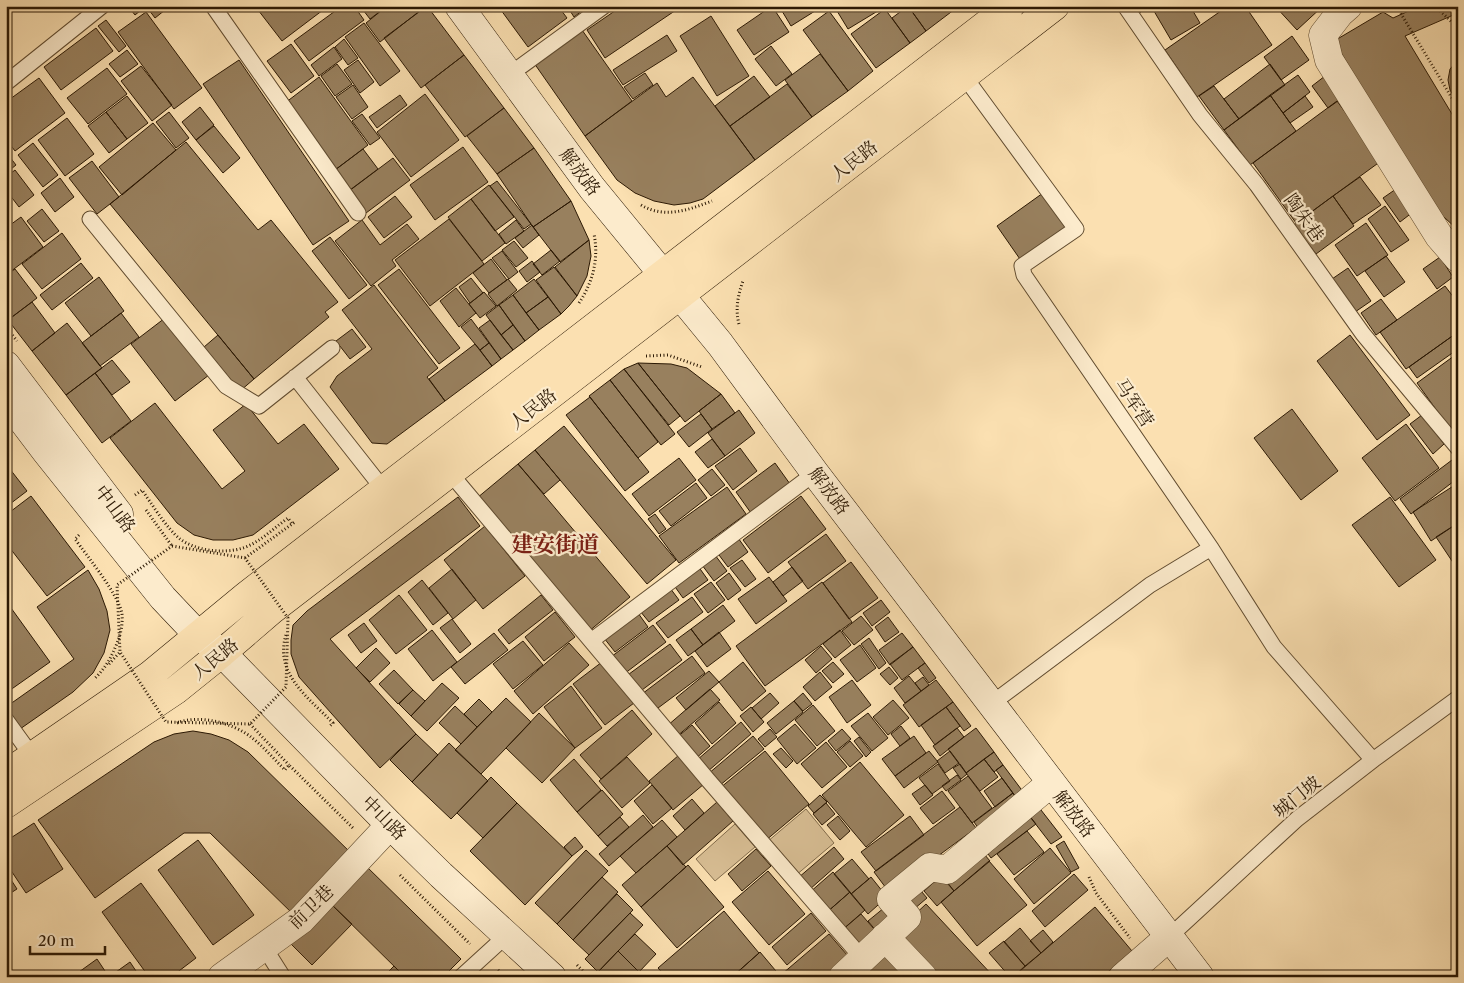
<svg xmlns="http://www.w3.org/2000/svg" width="1464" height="983" viewBox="0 0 1464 983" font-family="'Libre Caslon Text','Noto Serif SC',serif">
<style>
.green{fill:#d8be94;stroke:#826c4c}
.building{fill:#98805e;stroke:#2c1904}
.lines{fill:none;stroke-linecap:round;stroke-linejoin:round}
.lane-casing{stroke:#604b2f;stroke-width:17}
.street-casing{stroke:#604b2f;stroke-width:29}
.secondary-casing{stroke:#2c1904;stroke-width:29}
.primary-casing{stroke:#2c1904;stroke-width:29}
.path{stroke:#2c1904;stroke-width:3;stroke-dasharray:1 2.5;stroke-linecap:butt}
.lane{stroke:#fcebcc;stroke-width:15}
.street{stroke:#fcebcc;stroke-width:28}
.secondary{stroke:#fcebcc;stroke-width:28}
.primary{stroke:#fbe0b1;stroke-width:28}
.path-bridge{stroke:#2c1904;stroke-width:3;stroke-dasharray:1 2.5;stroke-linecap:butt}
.labels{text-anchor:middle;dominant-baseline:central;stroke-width:4.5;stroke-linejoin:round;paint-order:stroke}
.street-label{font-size:18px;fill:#2c1904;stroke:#fcebcc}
.district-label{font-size:22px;font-weight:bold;fill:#7a1f14;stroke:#fcebcc}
</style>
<rect width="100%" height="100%" fill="#fbe0b1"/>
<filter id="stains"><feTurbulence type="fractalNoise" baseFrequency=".004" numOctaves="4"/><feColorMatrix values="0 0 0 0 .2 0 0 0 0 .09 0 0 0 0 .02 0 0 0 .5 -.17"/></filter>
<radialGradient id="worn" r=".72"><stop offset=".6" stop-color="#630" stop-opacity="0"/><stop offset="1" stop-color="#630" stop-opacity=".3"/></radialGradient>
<path class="green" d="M806,809L834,843L795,876L767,842Z
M735,824L755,847L715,881L696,859Z"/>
<path class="building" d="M128,6H146L135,15Z
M146,6H170L155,18Z
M255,6H327V7L282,41Z
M342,6H354L364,20L309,61L294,41Z
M360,6H387L370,19Z
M387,6H426L380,42L366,23Z
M427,6L464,55L421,88L384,38Z
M498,6H558L567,18L528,47Z
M567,6H588L574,17Z
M622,6H682L605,58L587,30Z
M772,6L789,32L754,55L737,30Z
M779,6H823L791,26Z
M834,6H886L848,29Z
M908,6H959L926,31Z
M908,6L926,31L910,43L892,18Z
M1132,6H1149L1138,14Z
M1151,6H1190L1200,23L1171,40Z
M1228,6H1245L1272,45L1197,97L1165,50Z
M1275,6H1323L1297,30Z
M1420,6H1458V13L1405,36L1458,124V230L1431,205L1334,41L1383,12L1393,18Z
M885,9L910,43L876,68L851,34Z
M829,11L873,71L848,91L803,30Z
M146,12L202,88L174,109L118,32Z
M711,16L749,76L717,96L680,36Z
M106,20L126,46L119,52L98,26Z
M364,23L400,71L380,86L345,37Z
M96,28L113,51L61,90L44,67Z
M582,30L632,101L585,136L534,63Z
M667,35L677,51L623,85L613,70Z
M1292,36L1309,60L1281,80L1264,57Z
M344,39L358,58L348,65L335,47Z
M291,44L314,76L291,93L267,61Z
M771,46L792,74L776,86L755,59Z
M334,47L342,59L319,76L311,65Z
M127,50L138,64L120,77L109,64Z
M820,54L848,91L812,117L785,80Z
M464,55L504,108L465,137L425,85Z
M239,60L349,221L313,245L203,84Z
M358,60L374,82L360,93L344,70Z
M1458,60V103L1450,90L1448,80L1450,69Z
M337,64L352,84L335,96L321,76Z
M1270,64L1285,85L1239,119L1224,99Z
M141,66L172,105L152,121L121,81Z
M107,68L127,94L88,124L67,98Z
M645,73L653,85L633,99L624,87Z
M1298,75L1310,92L1283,113L1270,95Z
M754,76L770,97L730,126L715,106Z
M1325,76L1342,98L1328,108L1312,86Z
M319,77L368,145L335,170L285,103Z
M693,77L755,160L703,199L690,203L674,205L654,201L635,193L617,180L585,136L657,83L666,97Z
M39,78L65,113L15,151L6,139V102Z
M787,84L812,117L755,160L730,126Z
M353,85L368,107L352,119L336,97Z
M1214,86L1239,119L1224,130L1199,96Z
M425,94L459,140L411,177L377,132Z
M400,95L407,105L377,128L369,117Z
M1270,95L1296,131L1250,165L1224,130Z
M127,96L148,123L127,139L106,112Z
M1305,96L1313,107L1290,123L1283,113Z
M1337,101L1381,161L1296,223L1253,163Z
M200,107L214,125L196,140L182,122Z
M504,108L534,148L497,174L467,136Z
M106,112L127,139L109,153L88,126Z
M169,112L189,138L176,148L156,122Z
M362,114L380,138L370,145L352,121Z
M67,118L94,154L65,176L38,140Z
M153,123L176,150L122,195L99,167Z
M214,126L240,158L223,173L196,140Z
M186,142L258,230L271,220L338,302L325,312L329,317L254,379L110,204Z
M33,143L58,175L43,187L18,155Z
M463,147L488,182L435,220L410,185Z
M534,148L571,201L533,227L497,174Z
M363,149L378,169L350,190L335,170Z
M6,152L16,165L6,173Z
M393,158L410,180L366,213L349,191Z
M92,161L119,197L97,214L69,178Z
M15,170L34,195L19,207L6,190V177Z
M1360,177L1381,205L1353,224L1333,196Z
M60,178L74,197L55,212L41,193Z
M497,181L531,224L524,229L490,186Z
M489,185L514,217L495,231L471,199Z
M1396,189L1413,212L1400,222L1383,198Z
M1043,193L1069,229L1022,262L997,226Z
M395,196L412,217L384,238L368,217Z
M1333,196L1354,226L1316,254L1294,225Z
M471,199L505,243L482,261L448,217Z
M571,201L589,240L560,262L533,227Z
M1385,206L1409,240L1391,252L1368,219Z
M42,209L59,231L44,242L27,221Z
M21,217L43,247L6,275V228Z
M449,219L484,264L430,306L395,260Z
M362,220L380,245L407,224L419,239L392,260L396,266L371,286L335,241Z
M516,220L524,231L506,244L499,234Z
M1366,223L1388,255L1357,276L1335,245Z
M532,225L539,235L523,248L515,238Z
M62,233L81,259L42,289L22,264Z
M330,237L367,285L349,299L312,251Z
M589,240L591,256L587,276L577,296L555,267Z
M514,241L528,258L516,267L502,250Z
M551,250L560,261L542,275L533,264Z
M502,251L518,272L509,279L492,258Z
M1386,256L1405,282L1384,297L1365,271Z
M1440,257L1453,277L1437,289L1423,269Z
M491,259L507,280L489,293L473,273Z
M532,261L540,272L527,282L519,271Z
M81,263L93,278L52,310L40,295Z
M554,267L577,296L569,306L561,314L536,280Z
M1348,268L1371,301L1355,312L1332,279Z
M15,269L37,298L8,320L6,317V275Z
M399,269L460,348L439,364L378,285Z
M99,277L124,311L91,336L65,303Z
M471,278L483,293L470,303L459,287Z
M508,279L517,290L497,306L488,294Z
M534,279L548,297L526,313L513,295Z
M374,285L438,368L427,377L445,401L387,444L372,443L330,387L337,376L372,349L342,310Z
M1445,286L1458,303V332L1406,369L1380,332Z
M456,288L476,313L459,327L440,301Z
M484,292L496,306L480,318L469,304Z
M513,295L539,330L525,341L499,305Z
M548,297L561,314L539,330L526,313Z
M1381,299L1397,320L1376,335L1361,313Z
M32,302L55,333L32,351L8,320Z
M499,305L513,325L501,335L486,315Z
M121,313L139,337L100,366L82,343Z
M165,318L209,375L175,401L131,344Z
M471,319L489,343L480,350L461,327Z
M490,320L513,350L501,359L479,328Z
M67,323L102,368L66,395L32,351Z
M513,325L525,341L513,350L501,335Z
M352,329L366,347L350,359L336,341Z
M1458,332V349L1417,378L1409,367Z
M218,335L254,379L240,391L204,347Z
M1350,335L1410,415L1377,440L1317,361Z
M489,343L501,359L492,366L480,350Z
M475,344L492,366L445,401L429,379Z
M1458,353V440L1417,383Z
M112,360L130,382L112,395L95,373Z
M638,363L671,364L687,368L721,394L685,422Z
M638,363L680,416L669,425L624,369Z
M624,369L675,434L661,445L610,380Z
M95,373L131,421L102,443L66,395Z
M610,380L658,442L638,458L589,396Z
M721,394L735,413L712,429L699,411Z
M590,397L649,472L625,491L566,415Z
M155,403L222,489L245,471L213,430L246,404L278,444L304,424L339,469L253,535L233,540H213L194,535L177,523L110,438Z
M1292,409L1338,471L1301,500L1254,438Z
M739,410L755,433L725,456L708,433Z
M701,414L712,429L689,447L677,432Z
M1422,415L1444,444L1433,454L1410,424Z
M1406,424L1439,468L1395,501L1362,458Z
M564,426L676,560L647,584L535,450Z
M712,439L725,456L708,468L695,452Z
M740,448L757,471L733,490L715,466Z
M535,450L560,480L544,494L518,464Z
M679,458L696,480L649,516L632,494Z
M1452,460L1458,468V478L1411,514L1400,499Z
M775,463L790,484L751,513L736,492Z
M6,464L27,491L6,507Z
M518,464L630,597L588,632L477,498Z
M712,469L725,485L711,496L698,480Z
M696,483L707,498L671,526L659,511Z
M1458,483V523L1431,541L1413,512Z
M727,487L746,514L679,563L659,536Z
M31,496L85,567L47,596L6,543V515Z
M801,496L826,529L768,573L743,540Z
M458,497L480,526L330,639L416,734L380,768L299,677L291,654V640L293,625L307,611Z
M1390,497L1436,560L1399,587L1352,525Z
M655,514L666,529L659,534L648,519Z
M1458,523V570L1436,537Z
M485,526L525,576L483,609L444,560Z
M826,534L846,561L808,589L788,562Z
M736,535L748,552L728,567L716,551Z
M715,555L727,571L714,581L702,565Z
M742,560L756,579L745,587L730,568Z
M851,562L878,598L849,619L823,583Z
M698,566L708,580L683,598L673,584Z
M792,567L803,581L783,596L773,582Z
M452,569L476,600L453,619L429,588Z
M88,570L99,589L107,611L110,630L104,653L93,673L73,692L20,729L6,709V707L74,659L37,607Z
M1458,570V580L1453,573Z
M729,573L741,590L728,600L716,583Z
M769,577L787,601L756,624L738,599Z
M422,580L448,613L433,625L408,592Z
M711,582L725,600L708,613L694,594Z
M822,582L852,622L765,686L736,646Z
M670,588L679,600L649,622L640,611Z
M399,595L427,630L396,654L369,620Z
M541,595L553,610L509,644L498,630Z
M692,597L703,612L668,638L656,623Z
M881,600L890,612L872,626L863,613Z
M6,601L50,662L6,693Z
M723,605L735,621L703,645L691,629Z
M555,612L575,637L544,661L525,637Z
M638,613L648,627L615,652L604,638Z
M861,616L873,630L854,645L842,631Z
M888,617L899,632L885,642L875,627Z
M452,619L471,644L460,653L440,628Z
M364,623L377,641L361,653L348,635Z
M653,625L666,642L624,674L611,657Z
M691,629L703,645L688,656L676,640Z
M432,630L457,662L433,681L408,649Z
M840,630L851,645L835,658L823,644Z
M719,632L731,649L707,667L695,651Z
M494,633L508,650L465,684L451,667Z
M902,633L913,647L890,665L879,650Z
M869,638L886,663L879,669L861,644Z
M523,641L543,665L513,689L493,664Z
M569,643L589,665L533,714L514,691Z
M670,644L682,660L638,693L625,677Z
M860,645L876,668L857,682L840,660Z
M821,646L832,659L816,673L805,660Z
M913,647L925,663L902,680L890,664Z
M376,648L390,663L370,682L356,668Z
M692,656L705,673L654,711L642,694Z
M602,662L634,703L605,725L573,684Z
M743,662L766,691L742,711L719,682Z
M833,662L844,674L833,683L822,671Z
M925,663L936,678L929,683L918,668Z
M889,667L898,678L890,685L880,674Z
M394,670L413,690L398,704L379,684Z
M709,671L719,682L686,710L676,698Z
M820,672L832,687L815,701L803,687Z
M909,676L921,691L905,703L894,688Z
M923,677L929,685L921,691L915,683Z
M852,680L871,705L847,723L829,697Z
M936,680L953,702L919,727L903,705Z
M442,683L459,698L427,731L411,716Z
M571,686L602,728L575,748L544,707Z
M710,689L720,700L676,737L667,726Z
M413,690L425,701L411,716L399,704Z
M770,693L779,703L761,719L752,708Z
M803,693L812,704L803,711L794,701Z
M506,698L531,722L481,774L455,750Z
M479,699L492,712L477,727L464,714Z
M893,700L909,718L888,735L873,717Z
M794,701L803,712L776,734L767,723Z
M719,702L736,723L712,744L695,723Z
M953,702L971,726L964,731L946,707Z
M813,705L835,731L817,746L795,720Z
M455,706L477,727L461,744L439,723Z
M751,707L764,722L753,732L740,716Z
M946,707L960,726L935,745L921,725Z
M632,710L652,734L601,779L580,755Z
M539,713L575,748L542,783L506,748Z
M868,713L888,738L872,751L851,726Z
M741,722L751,734L707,772L697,760Z
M795,724L816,748L797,764L777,739Z
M692,725L710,746L694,760L676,738Z
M901,726L910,738L900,746L891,734Z
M957,728L964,737L940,756L933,746Z
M976,728L994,752L966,773L948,749Z
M770,729L777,737L765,747L758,739Z
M842,729L851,739L836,751L828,741Z
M193,731L211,734L229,740L248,752L354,856L295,916L210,833H184L95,898L38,820L154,742L174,734Z
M416,734L438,755L412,782L390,760Z
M753,736L764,749L719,786L708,774Z
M914,736L926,753L895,776L882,759Z
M859,737L871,752L866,757L854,741Z
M850,741L863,756L850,767L837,752Z
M826,742L847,767L822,788L801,764Z
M449,743L488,781L451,819L412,782Z
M781,748L793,761L786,768L773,754Z
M765,751L809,804L765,841L720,788Z
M929,751L938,762L904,788L895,776Z
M950,751L959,763L945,773L937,761Z
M994,752L1003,765L994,772L984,759Z
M679,755L704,784L673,810L649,781Z
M627,757L650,783L622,808L599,781Z
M574,759L601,790L577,812L550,780Z
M984,759L998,777L980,791L966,773Z
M860,762L904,815L866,847L822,795Z
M938,764L950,781L932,794L919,778Z
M960,764L967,774L961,779L953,768Z
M1003,765L1027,797L1020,803L996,770Z
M957,775L961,780L946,791L942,786Z
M968,776L992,808L972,823L948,791Z
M491,777L517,803L483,838L457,813Z
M1002,778L1013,793L995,807L984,791Z
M652,785L672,808L653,824L634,801Z
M925,785L933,795L920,805L912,794Z
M602,790L623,814L598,836L577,812Z
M942,791L955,808L933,824L920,808Z
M1013,793L1022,806L983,835L974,822Z
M820,795L827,802L814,813L808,806Z
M692,799L704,813L685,830L673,816Z
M1034,801L1062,837L1051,844L1024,809Z
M717,802L733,821L683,865L667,846Z
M517,803L572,856L525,905L470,851Z
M826,803L835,814L822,825L813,814Z
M960,807L976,828L889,892L874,872Z
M1024,809L1036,824L991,858L980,843Z
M643,815L653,827L609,866L599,854Z
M838,816L850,831L840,840L827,825Z
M910,816L924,835L876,871L861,852Z
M620,817L629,827L607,846L598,836Z
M662,820L677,837L636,873L620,856Z
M34,823L63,869L26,893L6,863V841Z
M1027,831L1044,852L1014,875L997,854Z
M575,837L583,847L572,856L564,847Z
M198,840L254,915L213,945L158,870Z
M1064,841L1079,868L1071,872L1056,846Z
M667,846L686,867L641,907L622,885Z
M834,847L844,859L809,890L798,878Z
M979,848L990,861L954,891L944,878Z
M1050,848L1071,873L1034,904L1014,879Z
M756,849L771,866L742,891L728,874Z
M586,850L608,871L557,924L535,903Z
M852,859L869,879L851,894L834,874Z
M989,861L1027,905L977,946L941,902Z
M688,865L724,907L677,948L641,907Z
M366,866L461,959L443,977H405L330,903Z
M768,871L805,914L769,945L732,902Z
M6,872L17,889L6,896Z
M833,872L850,892L826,913L809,893Z
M1074,874L1088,890L1045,927L1032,911Z
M941,876L954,891L937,906L924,891Z
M602,877L618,892L573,940L557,924Z
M871,877L887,897L868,914L851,894Z
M141,883L196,958L171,977H149L102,912Z
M916,885L927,898L907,915L897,902Z
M850,892L865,910L841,931L826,913Z
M617,894L633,910L589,955L573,940Z
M330,903L352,924L312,965L290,943Z
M890,903L902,919L881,937L868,921Z
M926,904L994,977H934L894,934Z
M1095,907L1132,951L1102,977H1013Z
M724,911L759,953L732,977H666L658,968Z
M630,913L643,925L598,972L585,959Z
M811,913L826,931L787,965L772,947Z
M861,914L881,937L860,954L841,931Z
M1020,928L1041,953L1025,966L1004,942Z
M1043,930L1053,942L1041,953L1030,941Z
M635,934L656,954L639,972L618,951Z
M829,934L854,963L839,977H784L782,974Z
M1004,941L1025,966L1013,977H1010L989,953Z
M884,945L912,977H849Z
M618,951L644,977H604L598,972Z
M760,952L781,977H732L759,953Z
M97,959L109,977H72Z
M130,962L140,977H109Z
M394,966L405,977H383Z"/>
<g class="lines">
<defs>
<path id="lane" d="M213,6L358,213
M1125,6L1200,115L1257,185L1363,334L1458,448
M509,75L604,6
M964,76L1076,229L1022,266L1024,275L1211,548L1274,647L1373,760
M6,83L102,6
M90,219L226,386L259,406L332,348
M295,377L384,490
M450,473L708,780L863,959
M591,641L815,473
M991,704L1150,585L1211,548
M6,720L32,756
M1169,937L1297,819L1373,760L1458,698
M264,947L283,977
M461,977L507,935"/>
<path id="street" d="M1348,6L1340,13L1323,35L1329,60L1439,236L1458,258
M885,937L923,977
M222,977L301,920L390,825
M843,977L907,917L891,899L930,867L947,870L1051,783
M1123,977L1169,937"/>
<path id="secondary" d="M459,6L592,188L720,344L815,473L1200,977
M6,365L119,514
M6,399L47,453L163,598L198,635L222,653L390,825L441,875L552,977"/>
<path id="primary" d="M6,774L150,675L247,595L1010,6
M6,804L176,690L222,653L272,610L1055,6"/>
</defs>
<use href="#lane" class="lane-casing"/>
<use href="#street" class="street-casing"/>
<use href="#secondary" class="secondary-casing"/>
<use href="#primary" class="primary-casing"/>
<path class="path" d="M1400,6L1397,7L1458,108
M1435,6L1458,28
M641,205C665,219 688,210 712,201
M579,303C593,282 599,259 594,234
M739,324C735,309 738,295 743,281
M6,327L17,341
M646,356L668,355L702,367
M135,495L142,490C151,503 168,530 180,539C196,551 224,554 243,548C259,543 274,528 288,518L292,524L295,522
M146,510L172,546
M79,535L75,539C87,556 119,595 122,614C123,626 120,637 115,648C110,660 103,671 94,679
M245,558L292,524
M286,635C274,674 309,698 333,723L330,726
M109,664L120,652
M177,723C199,714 233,723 251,737C263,746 274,759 285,770L289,765L353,828
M250,724L289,765
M400,875L470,944
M1089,877L1096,893L1130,938
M577,965L589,977
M498,970L505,977"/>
<use href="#lane" class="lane"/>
<use href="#street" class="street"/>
<use href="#secondary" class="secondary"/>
<use href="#primary" class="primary"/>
<path class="path-bridge" d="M172,546L245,558L288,618L286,687L250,724L166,722L120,652L117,585Z"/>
</g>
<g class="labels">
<g class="street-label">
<text transform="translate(854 161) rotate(-38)">人民路</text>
<text transform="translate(580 172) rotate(53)">解放路</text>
<text transform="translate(1304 218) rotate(55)">陶朱巷</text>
<text transform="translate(1134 403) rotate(56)">马军营</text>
<text transform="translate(533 409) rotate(-38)">人民路</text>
<text transform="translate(829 491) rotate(53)">解放路</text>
<text transform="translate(115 509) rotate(53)">中山路</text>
<text transform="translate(215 659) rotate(-39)">人民路</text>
<text transform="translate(1297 797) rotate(-39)">城门坡</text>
<text transform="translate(1074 814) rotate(52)">解放路</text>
<text transform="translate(384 818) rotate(45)">中山路</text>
<text transform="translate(311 907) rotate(-44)">前卫巷</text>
</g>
<g class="district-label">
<text x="555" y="544">建安街道</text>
</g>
</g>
<rect width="1464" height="983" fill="none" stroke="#fbe0b1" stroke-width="25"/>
<rect x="8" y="8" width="1449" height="968" fill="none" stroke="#2c1904" stroke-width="2.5"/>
<rect x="12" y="12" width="1439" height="958" fill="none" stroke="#2c1904"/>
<path d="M30 946v8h75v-8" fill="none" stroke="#2c1904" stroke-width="2.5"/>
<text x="38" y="946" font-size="15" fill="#2c1904" stroke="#fcebcc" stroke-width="4" paint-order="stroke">20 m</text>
<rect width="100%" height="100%" filter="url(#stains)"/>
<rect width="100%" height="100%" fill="url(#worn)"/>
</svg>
